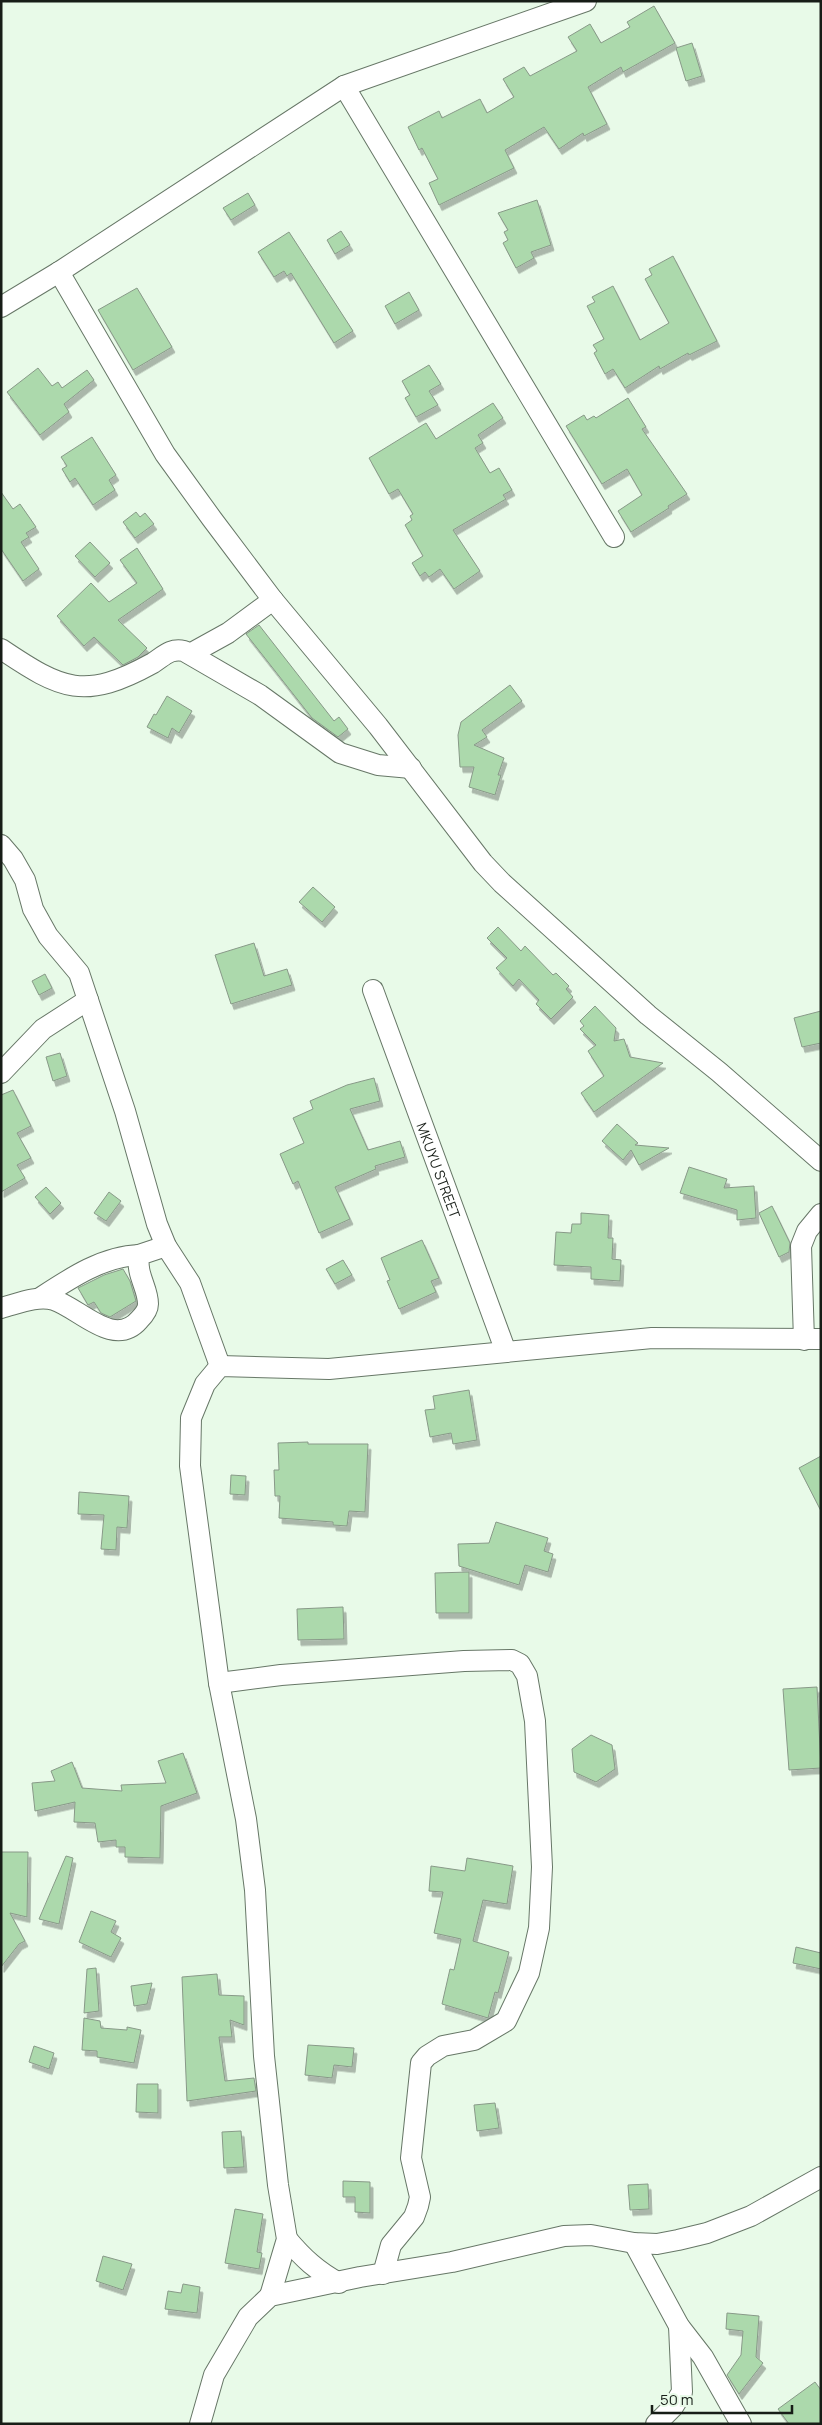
<svg xmlns="http://www.w3.org/2000/svg" width="822" height="2425" viewBox="0 0 822 2425" font-family="Manrope,sans-serif">
<style>
.building{fill:#acd9ac;stroke:#898;filter:url(#shadow)}
.lines{fill:none;stroke-linecap:round;stroke-linejoin:round}
.minor-casing{stroke:#677767;stroke-width:22}
.minor{stroke:#fff;stroke-width:20}
.labels{text-anchor:middle;dominant-baseline:central;stroke-width:4;stroke-linejoin:round;paint-order:stroke}
.street-label{font-size:14px;fill:#171d17;stroke:#e8fae8}
</style>
<defs>
<filter id="shadow"><feDropShadow dx="3" dy="5.5" stdDeviation="0" flood-color="#0004"/></filter>
</defs>
<rect width="100%" height="100%" fill="#e8fae8"/>
<path class="building" d="M654,6L675,43L623,72L621,67L588,87L607,124L584,136L583,133L559,149L544,127L505,150L514,168L439,205L429,183L438,179L422,148L419,150L408,127L439,111L442,118L480,99L487,113L514,97L503,79L524,67L530,76L577,51L568,37L590,24L601,43L630,27L627,22Z
M692,43L702,76L686,81L676,48Z
M248,193L255,205L231,220L223,208Z
M537,200L551,245L531,252L534,258L516,268L503,243L508,240L504,232L508,230L498,213Z
M341,231L350,245L335,254L327,240Z
M289,232L353,331L334,343L291,273L287,276L284,271L274,277L258,252Z
M673,256L717,341L689,355L688,353L660,369L659,366L625,388L613,369L605,374L594,353L597,351L593,345L604,339L587,306L595,302L592,297L613,286L640,340L669,323L645,279L652,275L649,269Z
M137,288L172,347L133,370L98,310Z
M409,292L419,310L395,324L385,306Z
M429,365L441,384L429,391L438,405L416,417L405,398L410,395L402,381Z
M38,368L52,386L58,382L62,388L87,370L94,380L64,404L69,412L40,435L7,392Z
M628,398L646,427L642,429L687,494L668,506L669,508L631,532L618,511L642,495L627,469L602,484L566,426L584,415L587,420L594,416L596,418Z
M493,403L503,418L478,435L483,443L475,448L490,473L499,468L512,490L503,495L506,499L453,530L480,571L454,589L440,569L429,577L425,572L420,576L412,563L423,556L405,525L412,520L410,516L413,514L398,489L389,494L369,458L426,423L436,439Z
M92,437L116,475L109,480L115,490L93,505L75,478L70,482L62,469L67,466L61,457Z
M1,492L13,509L20,504L36,527L26,533L29,537L21,542L39,569L23,581L1,549Z
M136,512L140,517L145,513L154,524L135,538L123,522Z
M90,542L110,563L95,577L75,556Z
M137,548L163,589L118,620L147,648L138,657L123,665L94,637L84,646L57,616L91,583L109,602L137,583L120,560Z
M259,625L334,721L339,717L348,729L338,737L312,718L246,634Z
M510,685L522,701L482,730L487,737L474,745L504,758L498,775H501L495,795L469,787L474,767H460L458,735L461,722Z
M167,696L192,711L179,733L172,728L168,738L147,727L154,714L156,715Z
M313,887L335,907L322,922L299,902Z
M498,927L521,951L525,946L553,975L556,973L569,986L566,989L573,997L551,1019L536,1004L539,1000L519,979L513,986L496,968L507,958L487,938Z
M254,943L264,976L287,969L292,985L231,1004L215,955Z
M45,974L52,988L39,995L32,981Z
M595,1006L616,1028L614,1041L624,1039L630,1057L663,1063L594,1112L581,1093L604,1076L588,1051L596,1045L580,1029L584,1026L580,1021Z
M821,1011V1043L802,1047L794,1018Z
M60,1053L67,1076L53,1081L46,1057Z
M374,1078L380,1101L350,1109L368,1150L400,1141L405,1157L375,1166L376,1169L335,1187L350,1219L319,1233L298,1181L293,1184L280,1154L304,1143L293,1118L313,1109L310,1101L347,1085Z
M13,1090L31,1126L17,1133L31,1158L17,1165L25,1178L1,1192V1095Z
M617,1124L638,1143L635,1145L669,1148L639,1165L631,1150L623,1160L602,1141Z
M689,1167L727,1179L724,1188L754,1186L756,1218L737,1220V1210L680,1193Z
M46,1187L61,1203L50,1214L35,1197Z
M109,1192L121,1201L106,1221L94,1213Z
M772,1206L790,1243L789,1252L779,1257L759,1213Z
M581,1213L609,1215L608,1238H613L612,1259L621,1260L620,1281L591,1279V1267L554,1265L556,1232L571,1233L572,1224H581Z
M422,1240L439,1278L431,1281L436,1292L399,1309L387,1281L390,1280L381,1258Z
M343,1260L352,1275L335,1284L326,1269Z
M123,1269L130,1281L136,1301L110,1317L101,1313L94,1302L88,1305L78,1288L104,1275Z
M469,1390L477,1440L453,1444L451,1433L430,1437L425,1410L435,1409L433,1396Z
M308,1442V1444H368L365,1512L349,1511L347,1526L333,1525V1522L279,1518L280,1496H275L274,1470H279L278,1443Z
M821,1456V1511L799,1468Z
M231,1475L246,1476L245,1495L230,1494Z
M79,1492L129,1496L127,1528L117,1527L116,1550L101,1549L104,1515L78,1514Z
M496,1522L548,1538L544,1551L553,1554L548,1572L525,1565L519,1585L459,1566L458,1544L489,1543Z
M469,1572V1613H436L435,1573Z
M343,1607L344,1639L298,1640L297,1609Z
M817,1687L821,1768L789,1770L783,1689Z
M591,1735L612,1745L615,1769L596,1782L574,1772L572,1749Z
M183,1753L197,1793L161,1806L160,1858L125,1857V1847H116V1840L98,1842L95,1823L74,1822L75,1802L35,1811L32,1783L55,1781L51,1771L72,1762L82,1788L122,1791L121,1785L166,1783L158,1761Z
M1,1852H28L27,1917L10,1913L25,1941L19,1944L1,1967Z
M66,1856L73,1858L59,1924L39,1919Z
M467,1858L513,1866L507,1904L483,1900L473,1941L509,1952L498,1993L495,1992L488,2018L442,2004L450,1969L454,1970L461,1939L434,1933L443,1892L429,1891L431,1866L465,1871Z
M91,1911L116,1921L111,1932L121,1938L111,1957L79,1942Z
M796,1947L821,1953V1969L793,1963Z
M96,1968L99,2011L84,2013L87,1969Z
M217,1974L219,1995L244,1996V2025L230,2020L232,2037H219L225,2081L254,2078L256,2091L187,2101L182,1977Z
M152,1983L147,2004L134,2006L131,1986Z
M84,2018L100,2021L101,2028L127,2030V2027L141,2030L134,2063L97,2057V2051L82,2050Z
M308,2045L354,2048L352,2067L334,2065L332,2078L305,2075Z
M34,2046L54,2053L49,2069L29,2062Z
M137,2084H158V2113L136,2112Z
M495,2103L499,2128L477,2131L474,2105Z
M241,2131L244,2167L224,2168L222,2132Z
M343,2181L370,2182V2213L355,2212V2197H343Z
M648,2184L649,2209L630,2210L628,2185Z
M235,2209L263,2214L257,2252L262,2253L259,2269L225,2263Z
M103,2256L132,2264L123,2290L96,2281Z
M183,2284L200,2287L197,2313L165,2309L168,2291L181,2293Z
M727,2313L759,2316L756,2357L763,2363L739,2394L727,2375L741,2355L743,2331L726,2329Z
M815,2382L821,2390V2424H789L778,2409Z"/>
<g class="lines">
<defs>
<g id="minor">
<path d="M344,86L614,537"/>
<path d="M59,272L165,454L212,519L273,600L378,726L483,863L502,883L648,1015L719,1072L821,1161"/>
<path d="M1,307L59,272L344,86L586,1"/>
<path d="M1,649C62,690 84,701 153,663C164,656 170,648 184,651L260,695L340,753L378,765L411,768"/>
<path d="M190,654L228,633L273,600"/>
<path d="M1,845L13,859L25,880L33,909L48,936L79,973L125,1111L157,1224L166,1246L190,1283L220,1366"/>
<path id="s1" d="M373,990L506,1352"/>
<path d="M1,1073L43,1029L88,1000"/>
<path d="M40,1298C69,1279 103,1256 139,1255"/>
<path d="M1,1308C17,1304 37,1295 54,1300C79,1308 114,1349 139,1320C143,1316 148,1310 148,1304C148,1287 136,1276 139,1255L166,1246"/>
<path d="M804,1340L801,1246L807,1231L821,1214"/>
<path d="M219,1683L281,1675L464,1661L512,1660L520,1664L527,1676L535,1721L542,1867L539,1928L529,1973L506,2021L474,2040L443,2046L427,2056L421,2063L411,2158L420,2197L418,2206L414,2217L391,2245L383,2274"/>
<path d="M287,2239C303,2258 317,2271 339,2283"/>
<path d="M634,2243L679,2326L703,2357L741,2424"/>
<path d="M270,2296L287,2239L278,2185L264,2056L255,1890L246,1819L219,1683L190,1466L191,1418L205,1384L220,1366L329,1369L652,1338L821,1339"/>
<path d="M200,2424L214,2375L248,2317L270,2296L360,2277L452,2262L564,2236L591,2235L634,2243L657,2244L678,2240L707,2233L751,2216L821,2177"/>
<path d="M656,2424L673,2407L682,2392L679,2326"/>
</g>
</defs>
<use href="#minor" class="minor-casing"/>
<use href="#minor" class="minor"/>
</g>
<g class="labels">
<g class="street-label">
<text stroke="none"><textPath href="#s1" startOffset="192">MKUYU STREET</textPath></text>
</g>
</g>
<rect width="822" height="2425" fill="none" stroke="#171d17" stroke-width="5"/>
<path d="M652 2405v8h140v-8" fill="none" stroke="#171d17" stroke-width="2.5"/>
<text x="660" y="2405" font-size="15" fill="#171d17" stroke="#e8fae8" stroke-width="4" paint-order="stroke">50 m</text>
</svg>
